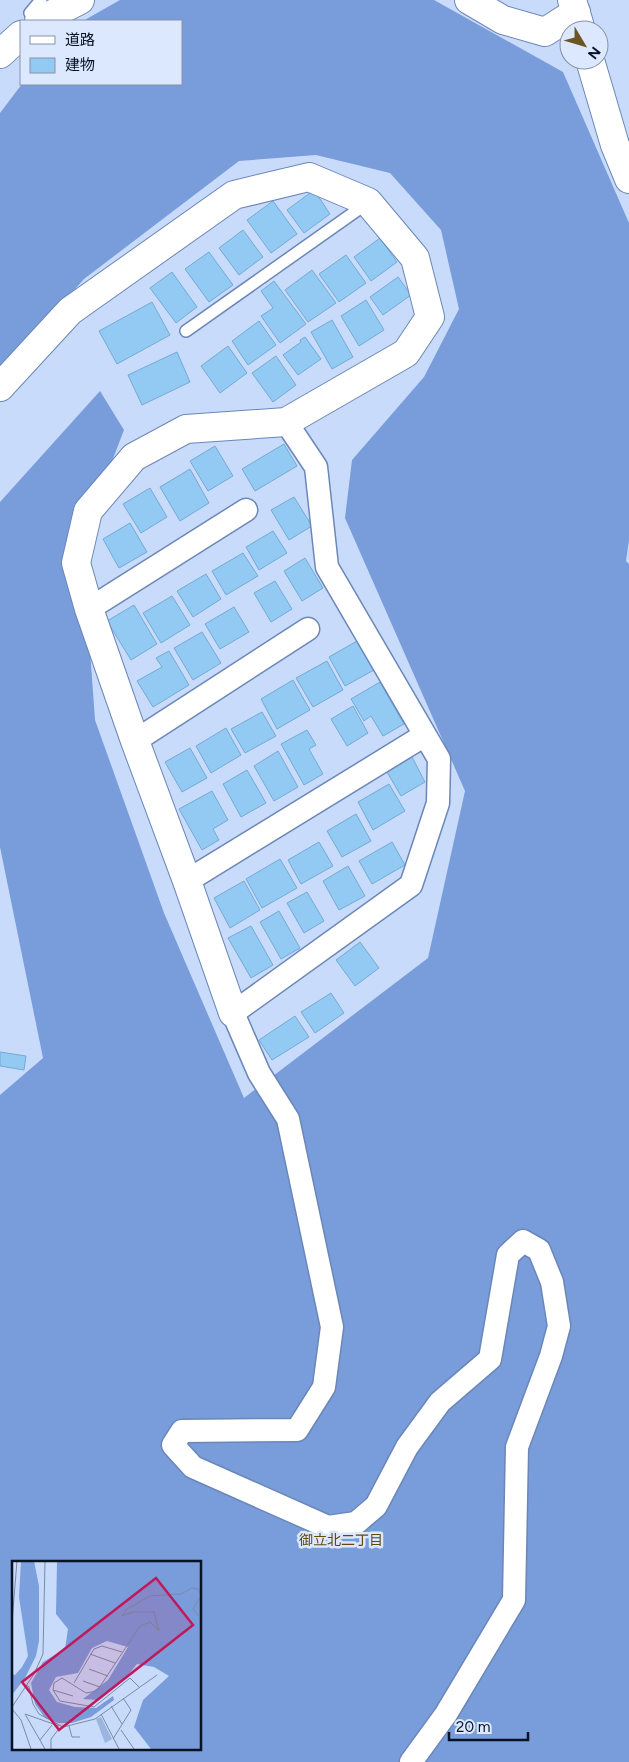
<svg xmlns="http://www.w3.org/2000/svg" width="629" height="1762" viewBox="0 0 629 1762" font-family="Figtree,'Noto Sans JP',sans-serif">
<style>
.forest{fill:#799cdb;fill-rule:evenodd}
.building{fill:#93caf4;stroke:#74aad2}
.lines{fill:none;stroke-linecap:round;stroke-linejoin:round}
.lane-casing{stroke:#6b87b8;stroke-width:14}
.street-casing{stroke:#6b87b8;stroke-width:25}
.secondary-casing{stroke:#6b87b8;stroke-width:30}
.primary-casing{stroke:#6b87b8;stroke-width:30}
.lane{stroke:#fff;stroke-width:11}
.street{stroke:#fff;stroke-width:22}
.secondary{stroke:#fff;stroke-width:28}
.primary{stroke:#fff;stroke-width:28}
.labels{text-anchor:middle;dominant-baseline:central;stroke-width:5;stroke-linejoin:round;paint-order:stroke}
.neighbourhood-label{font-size:14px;fill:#63470d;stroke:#dbe8fe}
.inset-road{fill:none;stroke:#7b8ba5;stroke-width:1}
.view{fill:#c2185b;fill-opacity:0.15;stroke:#c2185b;stroke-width:2.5}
.inset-edge{fill:none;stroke:#081225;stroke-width:2.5}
</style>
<rect width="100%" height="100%" fill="#c8dbfb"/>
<path class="forest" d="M120,0H434L563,72L629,223V540L626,561L629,564V1762H0V1095L43,1058L0,847V502L100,391L124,430L82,539L95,720L164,913L244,1098L428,958L465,791L345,518L352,460L424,377L459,309L441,230L390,173L316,155L239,161L84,279L0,374V113L22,84H181V21H83ZM14,1562H200V1748H14Z"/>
<path class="building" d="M314,190L330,214L304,233L287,210Z
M273,201L297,234L271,253L247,220Z
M243,230L263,257L239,275L219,248Z
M380,238L397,262L371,281L354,257Z
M209,252L233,285L209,302L185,269Z
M346,255L366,283L339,302L319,274Z
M312,270L336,303L308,322L285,290Z
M172,272L197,307L176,323L150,288Z
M398,277L411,295L383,315L370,297Z
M274,281L306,324L280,343L261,316L273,308L261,291Z
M366,300L384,330L359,346L341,316Z
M152,302L170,335L117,364L99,331Z
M332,320L353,357L332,369L311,332Z
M259,321L276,345L248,365L232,341Z
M305,337L321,359L298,375L283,355L301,342L300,340Z
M228,346L247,373L220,393L201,366Z
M177,352L190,382L142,405L128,375Z
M276,356L296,385L273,402L252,373Z
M284,444L297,466L255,491L242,469Z
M215,446L233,476L208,491L190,461Z
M190,469L209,503L180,521L160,487Z
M150,488L167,517L141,533L123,504Z
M294,497L312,526L289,540L271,510Z
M130,523L147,552L119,568L103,539Z
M273,531L287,553L259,570L246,547Z
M243,553L258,576L226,595L212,571Z
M305,558L323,588L302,601L284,571Z
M206,574L221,599L193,617L177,591Z
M275,581L292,609L271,622L254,593Z
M172,596L190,625L161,643L143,613Z
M134,605L157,644L131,660L107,621Z
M234,607L249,632L220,649L205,624Z
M202,632L221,663L193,680L174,648Z
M357,641L374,670L345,686L329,657Z
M169,651L189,685L153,707L137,681L162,667L156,658Z
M327,661L343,690L313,707L296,678Z
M293,680L310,710L277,729L261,699Z
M380,682L404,724L383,736L371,716L364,721L351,699Z
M353,706L368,733L347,746L331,719Z
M262,712L276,736L245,753L231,729Z
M226,728L241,755L211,773L196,746Z
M307,730L316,745L309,749L323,774L304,785L281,744Z
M190,748L207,778L182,792L165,762Z
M278,751L298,787L274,801L254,766Z
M412,757L425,782L401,796L387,772Z
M247,770L266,803L241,817L223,784Z
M389,784L405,811L373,830L358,802Z
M212,791L228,820L213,829L219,840L202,850L179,809Z
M356,814L371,841L342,857L327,831Z
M319,842L333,866L301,884L288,860Z
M392,842L405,865L372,884L359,861Z
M280,859L297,888L262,908L246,879Z
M348,866L365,896L339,910L323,881Z
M244,881L260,910L230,928L214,898Z
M307,892L324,921L304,933L287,903Z
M279,911L300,948L281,959L260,922Z
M251,926L273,965L251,978L228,938Z
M360,942L379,968L355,986L336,960Z
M331,993L344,1013L315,1033L301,1012Z
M295,1016L309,1037L272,1060L259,1040Z
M0,1052L26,1056L24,1070L0,1066Z"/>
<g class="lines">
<defs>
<path id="lane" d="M34,20L30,13L41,0
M186,331L366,204"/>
<path id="street" d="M286,422L316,467L327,567L439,759L438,803L411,885L233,1013L259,1073L288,1119L332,1327L324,1387L297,1430L182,1431L173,1445L193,1467L328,1527L356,1523L376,1506L407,1447L440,1402L490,1359L508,1255L523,1241L539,1250L552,1282L559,1326L551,1356L517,1447L514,1600L446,1714L411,1762
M89,609L246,510
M135,741L308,629
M187,881L425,735"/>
<path id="secondary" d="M469,0L503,20L545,32L576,12
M39,21L80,0
M0,54L21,35
M0,387L70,311L234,195L309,177L368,202L415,258L430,317L406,353L286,422L186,429L134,457L88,511L76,563L89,609L135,741L187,881L233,1013"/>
<path id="primary" d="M572,0L581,30
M590,60L615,145L629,179"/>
</defs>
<use href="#lane" class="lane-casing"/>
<use href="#street" class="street-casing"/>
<use href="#secondary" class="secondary-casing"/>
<use href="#primary" class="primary-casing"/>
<use href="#lane" class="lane"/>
<use href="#street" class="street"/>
<use href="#secondary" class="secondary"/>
<use href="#primary" class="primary"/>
</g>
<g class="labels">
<g class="neighbourhood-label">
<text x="341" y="1540">御立北二丁目</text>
</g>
</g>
<g transform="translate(12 1561)">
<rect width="189" height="189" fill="#c8dbfb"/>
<path d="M89,156L100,178L93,182L84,158Z" fill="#9bb4e0"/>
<path d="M45,0H189V188H139L122,166L131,139L157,115L142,106L125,103L111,120L86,139L71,138L96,119L116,86L95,80L80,87L66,112L44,116L37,129L45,141L63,146L84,147L101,135L102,139L79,156L60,162H46L33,157L23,143L19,122L31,101L53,88L56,68L44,53Z" fill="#799cdb"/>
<path d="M9,0H22L27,25V80L24,95L13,117L0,134V113L3,114L10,106L16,95L7,36Z" fill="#7c9fde"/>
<path class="inset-road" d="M187,55L181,48L189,35M0,61L5,0M78,93L103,102M77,108L96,115M71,120L88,126M62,122L82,88L90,85L110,91M14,124L17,126L21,143L27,153L51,166L83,158L145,114M127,126L118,117L82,146L48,140L41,129L42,122L50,117L74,132L85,130L128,65L138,61L147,70L142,51H121L110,55L115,48L138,35L169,33L180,27L186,28L189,35M41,129L61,135M99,145L110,163M0,146L22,113L31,93L33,0M0,148L9,159L19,188M89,153L107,188M57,165L60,176H68M109,169L122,188M101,178L119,149L111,137M28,179L40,164M33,188L13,153L47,165M39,188V178L46,169"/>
<path class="view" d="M144,17L181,64L47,169L10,121Z"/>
<rect width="189" height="189" class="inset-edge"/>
</g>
<rect x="20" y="20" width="162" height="65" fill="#dbe8fe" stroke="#8792a7"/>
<rect x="30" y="36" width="25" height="8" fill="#ffffff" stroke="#8792a7"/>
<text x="65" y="45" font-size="15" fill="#081225">道路</text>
<rect x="30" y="58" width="25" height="15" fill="#93caf4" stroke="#8792a7"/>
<text x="65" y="70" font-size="15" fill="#081225">建物</text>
<g transform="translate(584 45) rotate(128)"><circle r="24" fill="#dbe8fe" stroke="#8792a7"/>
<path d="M0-4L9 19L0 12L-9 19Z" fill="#6c5425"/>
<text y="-8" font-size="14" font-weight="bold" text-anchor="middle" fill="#081225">N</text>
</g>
<path d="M449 1732v8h79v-8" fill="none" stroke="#081225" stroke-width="2.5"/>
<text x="456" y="1732" font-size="15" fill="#081225" stroke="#dbe8fe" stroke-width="4" paint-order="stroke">20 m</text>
</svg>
